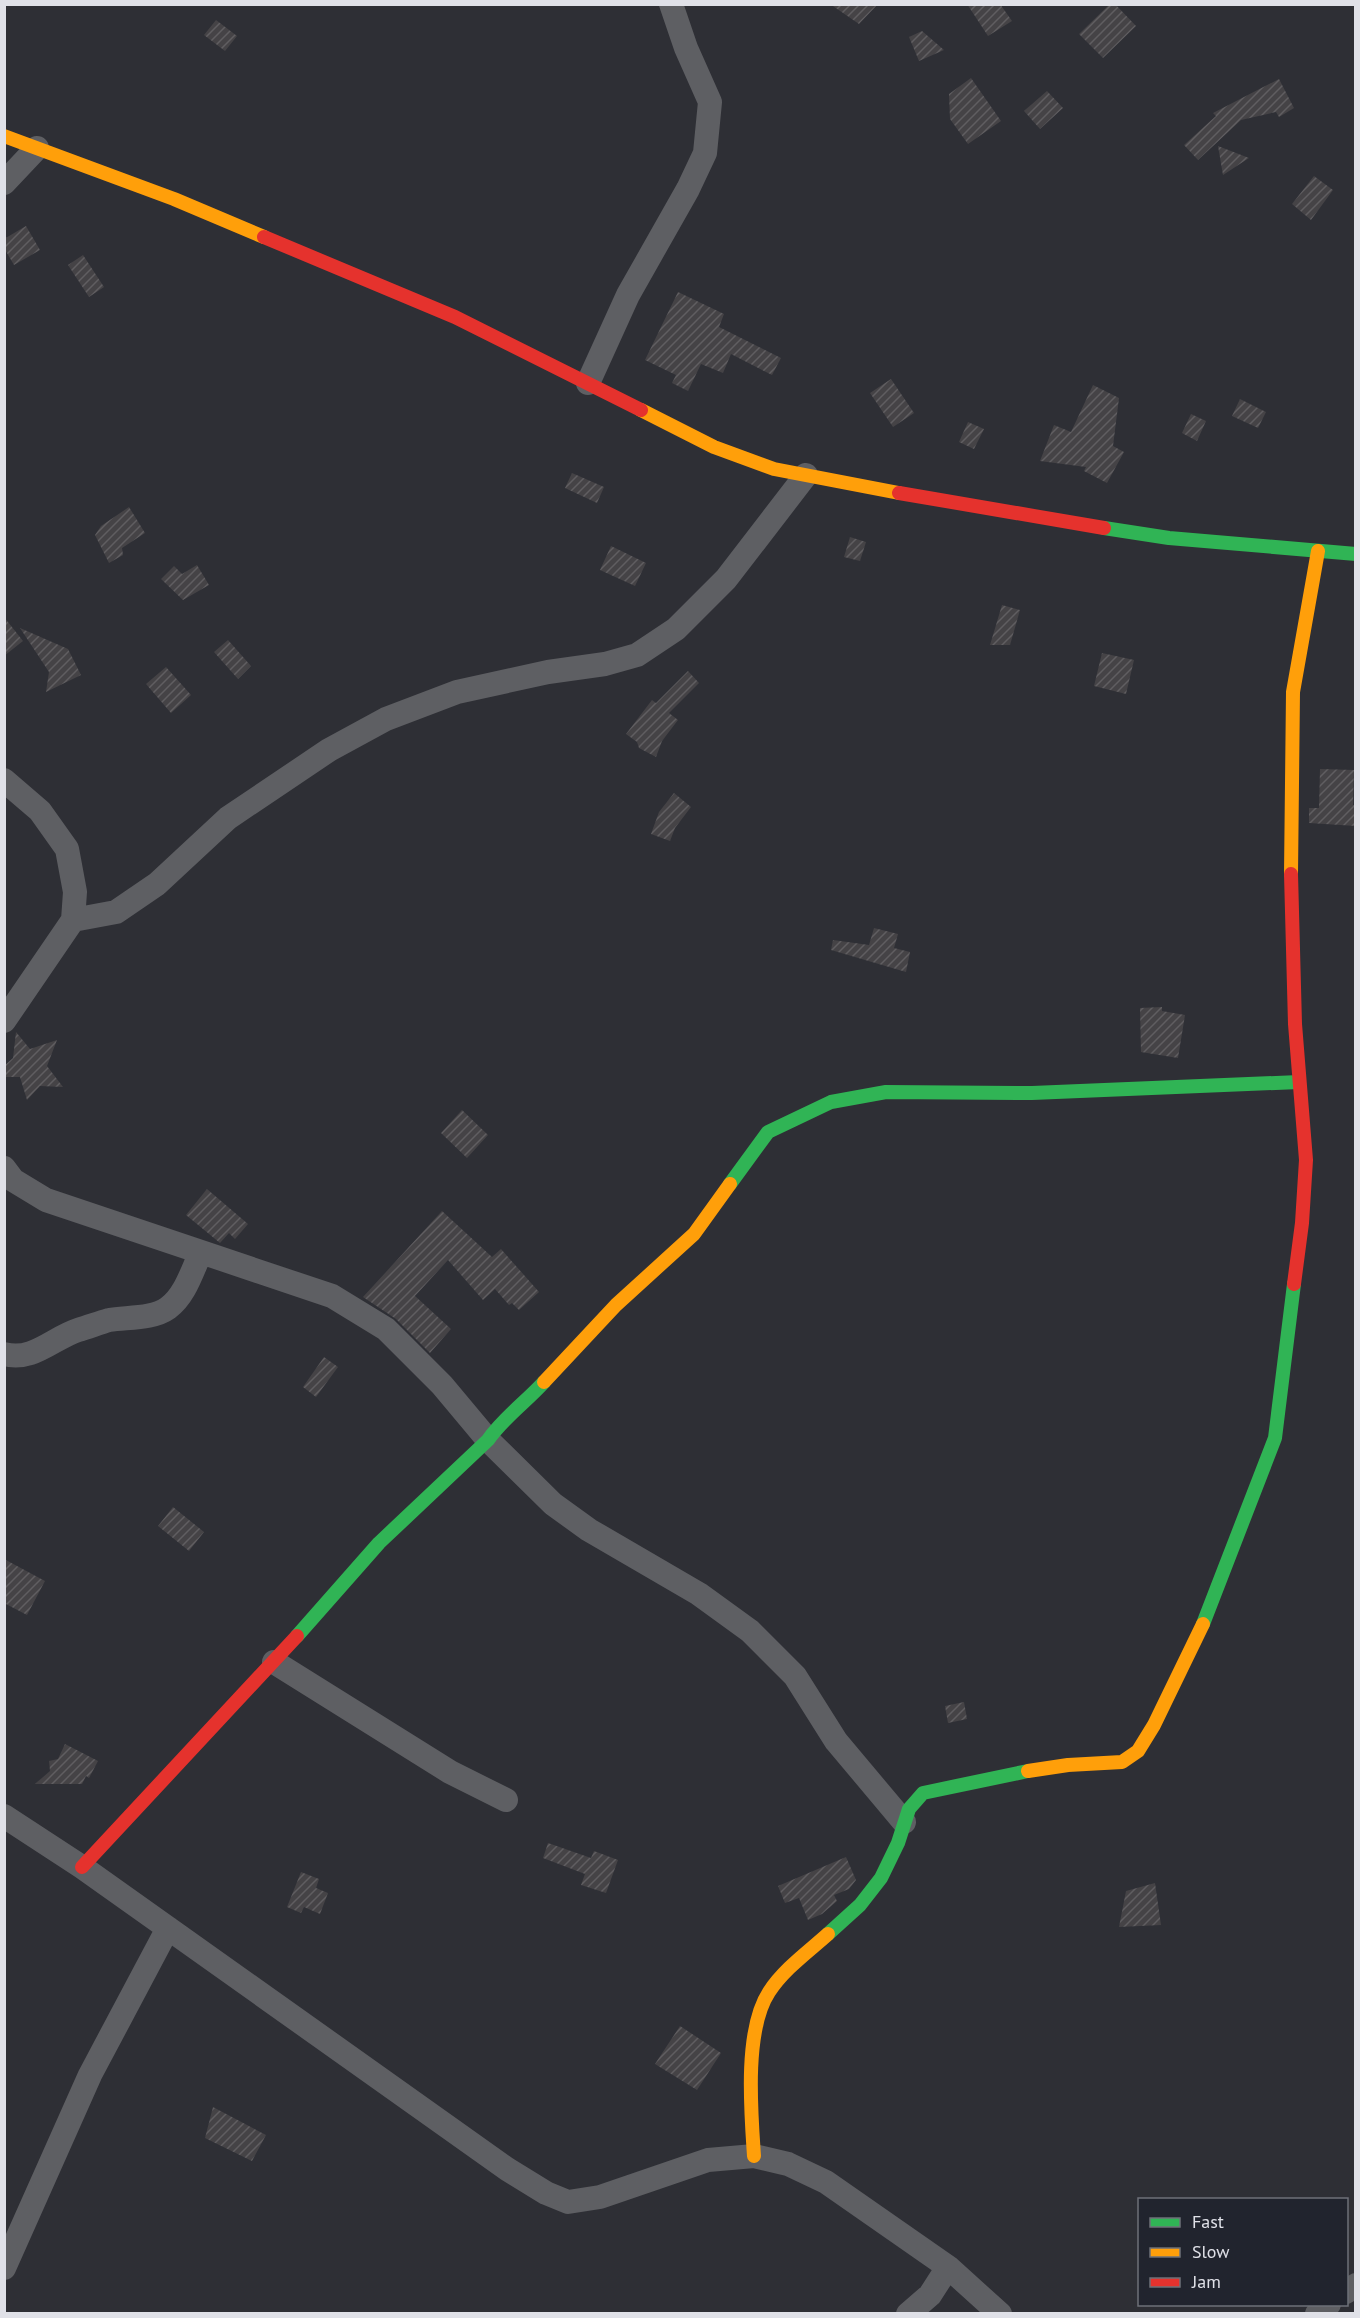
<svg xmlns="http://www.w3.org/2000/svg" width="1360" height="2318" viewBox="0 0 1360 2318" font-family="'PT Sans',sans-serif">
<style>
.building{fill:url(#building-hatch)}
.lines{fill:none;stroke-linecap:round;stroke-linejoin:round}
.street{stroke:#5e5f63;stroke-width:24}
.fast{stroke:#30b455;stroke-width:14}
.slow{stroke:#ff9f0a;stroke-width:14}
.jam{stroke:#e5322d;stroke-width:14}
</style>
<defs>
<pattern id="building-hatch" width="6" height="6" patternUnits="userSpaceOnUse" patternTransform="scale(1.5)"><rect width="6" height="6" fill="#454346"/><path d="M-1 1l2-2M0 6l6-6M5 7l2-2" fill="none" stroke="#605e61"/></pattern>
</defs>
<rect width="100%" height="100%" fill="#2e2f35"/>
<path class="building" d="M830,4H878L859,24Z
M967,4H1000L1012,21L988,36Z
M1110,4H1115L1136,26L1103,58L1079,34Z
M216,20L237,36L225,51L204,35Z
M922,31L944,50L919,61L909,37Z
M971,78L1001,121L968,144L950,119L949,94Z
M1279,79L1294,108L1279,117L1276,112L1241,120L1198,160L1184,145L1216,116L1213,113Z
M1047,91L1063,108L1040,129L1024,111Z
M1218,146L1249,158L1223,175Z
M1314,176L1333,190L1311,220L1292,204Z
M26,226L40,250L14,265L4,248V239Z
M83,255L104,287L89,297L68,265Z
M678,292L724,314L719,327L781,358L772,375L731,354L723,373L701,364L688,391L672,383L676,375L645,360Z
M891,379L914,413L893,427L870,393Z
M1093,385L1119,398L1113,446L1124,452L1107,483L1084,471L1086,467L1040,461L1054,425L1071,432Z
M1240,399L1266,412L1258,428L1232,416Z
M1191,414L1206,421L1197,441L1182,433Z
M968,422L984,429L974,449L959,442Z
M572,473L604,487L597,503L565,488Z
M129,507L145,533L122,548L123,555L109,563L95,535L101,526Z
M850,537L866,542L860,561L844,557Z
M611,546L646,563L635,586L600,570Z
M197,565L209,585L183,600L161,579L174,566L182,574Z
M1002,605L1020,610L1010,645H990Z
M4,617L23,641L4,656Z
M20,628L68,649L81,675L46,692L49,672Z
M228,640L251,666L238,679L214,652Z
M1102,653L1134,660L1126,694L1094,686Z
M166,667L191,695L171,713L146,684Z
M688,671L699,683L669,713L678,720L662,741L656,757L639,748L637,742L626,734L652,700L656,703Z
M1320,769L1354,770L1353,805H1356V826L1309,823V808H1319Z
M674,793L691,807L675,828L670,841L651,834L659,812Z
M874,928L898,934L894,948L910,952L906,972L831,950L833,940L869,945Z
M1162,1007V1011L1185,1015L1178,1058L1141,1052L1140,1008Z
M16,1032L30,1049L57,1040L47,1066L63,1087L40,1086L27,1100L20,1077H4V1066L13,1058Z
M462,1110L488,1135L467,1158L441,1133Z
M207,1189L248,1224L235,1239L229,1233L220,1243L186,1215Z
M442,1211L492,1257L501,1249L539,1292L519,1310L512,1303L509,1305L495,1289L483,1300L448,1260L415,1296L451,1329L430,1353L396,1319L363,1297Z
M324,1357L338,1367L316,1397L303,1387Z
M173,1507L204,1532L189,1551L158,1526Z
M4,1559L45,1581L27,1615L4,1603Z
M964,1702L967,1719L948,1723L945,1706Z
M65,1744L98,1761L89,1778L86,1776L82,1784H35L50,1771L49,1761L58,1759Z
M548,1843L591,1858L594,1851L618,1860L606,1893L581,1885L585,1874L543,1858Z
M846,1857L856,1880L849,1889L834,1895L837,1901L822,1914L808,1920L799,1898L785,1903L778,1886Z
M301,1872L319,1879L316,1888L328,1893L320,1914L304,1907L301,1913L287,1907Z
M1155,1883L1161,1925L1119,1927L1126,1891Z
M680,2026L721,2053L697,2090L655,2064Z
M213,2107L266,2135L252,2161L205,2138Z"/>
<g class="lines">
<path class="street" d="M4,183L37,148
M588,383L628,295L688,189L705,153L710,102L686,48L671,4
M4,780L40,811L67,849L75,892L73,920L4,1021
M73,920L116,912L157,884L228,818L329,750L386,719L457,692L548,672L605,664L637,655L676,629L726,579L806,475
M4,1168L13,1180L46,1200L332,1296L386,1329L442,1385L488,1440L553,1504L589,1530L699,1594L750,1631L795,1676L836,1741L904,1822
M4,1354C33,1362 53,1338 78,1330C88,1327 99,1323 109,1320C127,1317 153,1319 168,1308C185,1296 192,1271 201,1252
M274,1662L450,1772L506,1800
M4,1816L82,1867L507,2169L546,2193L568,2202L600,2197L708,2160L754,2156L788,2164L826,2182L948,2267L1000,2314
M4,2268L90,2075L168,1928
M1346,2292L1356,2285
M908,2314L930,2295L948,2267
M1317,2314L1329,2304"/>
<path class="fast" d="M1104,528L1169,538L1356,554
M730,1184L768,1132L831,1102L886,1092L1032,1093L1299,1082
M1203,1624L1275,1438L1294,1284
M297,1636L379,1543L488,1440C503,1418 526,1402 544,1382
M828,1934L860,1905L881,1878L898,1843L909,1809L923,1793L1028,1771"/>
<path class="slow" d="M4,136L174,199L264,237
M641,410L714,447L774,469L899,493
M1291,874L1293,692L1318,551
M544,1382L616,1305L694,1234L730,1184
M1028,1771L1068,1765L1122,1762L1138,1751L1154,1725L1203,1624
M754,2156C751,2112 744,2030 769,1992C784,1969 808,1952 828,1934"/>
<path class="jam" d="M264,237L455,317L641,410
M899,493L1104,528
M1291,874L1295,1024L1306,1160L1302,1223L1294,1284
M82,1867L297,1636"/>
</g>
<rect width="1360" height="2318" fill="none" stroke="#e0e1e8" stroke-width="12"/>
<rect x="1138" y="2198" width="210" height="108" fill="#21242e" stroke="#6d7078" stroke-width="1.5"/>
<rect x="1150" y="2218" width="30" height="9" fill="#30b455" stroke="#6d7078" stroke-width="1.5"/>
<text x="1192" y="2228" font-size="18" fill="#e0e1e8">Fast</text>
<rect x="1150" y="2248" width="30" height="9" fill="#ff9f0a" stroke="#6d7078" stroke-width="1.5"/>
<text x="1192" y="2258" font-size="18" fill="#e0e1e8">Slow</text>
<rect x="1150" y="2278" width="30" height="9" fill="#e5322d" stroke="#6d7078" stroke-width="1.5"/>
<text x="1192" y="2288" font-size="18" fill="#e0e1e8">Jam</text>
</svg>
